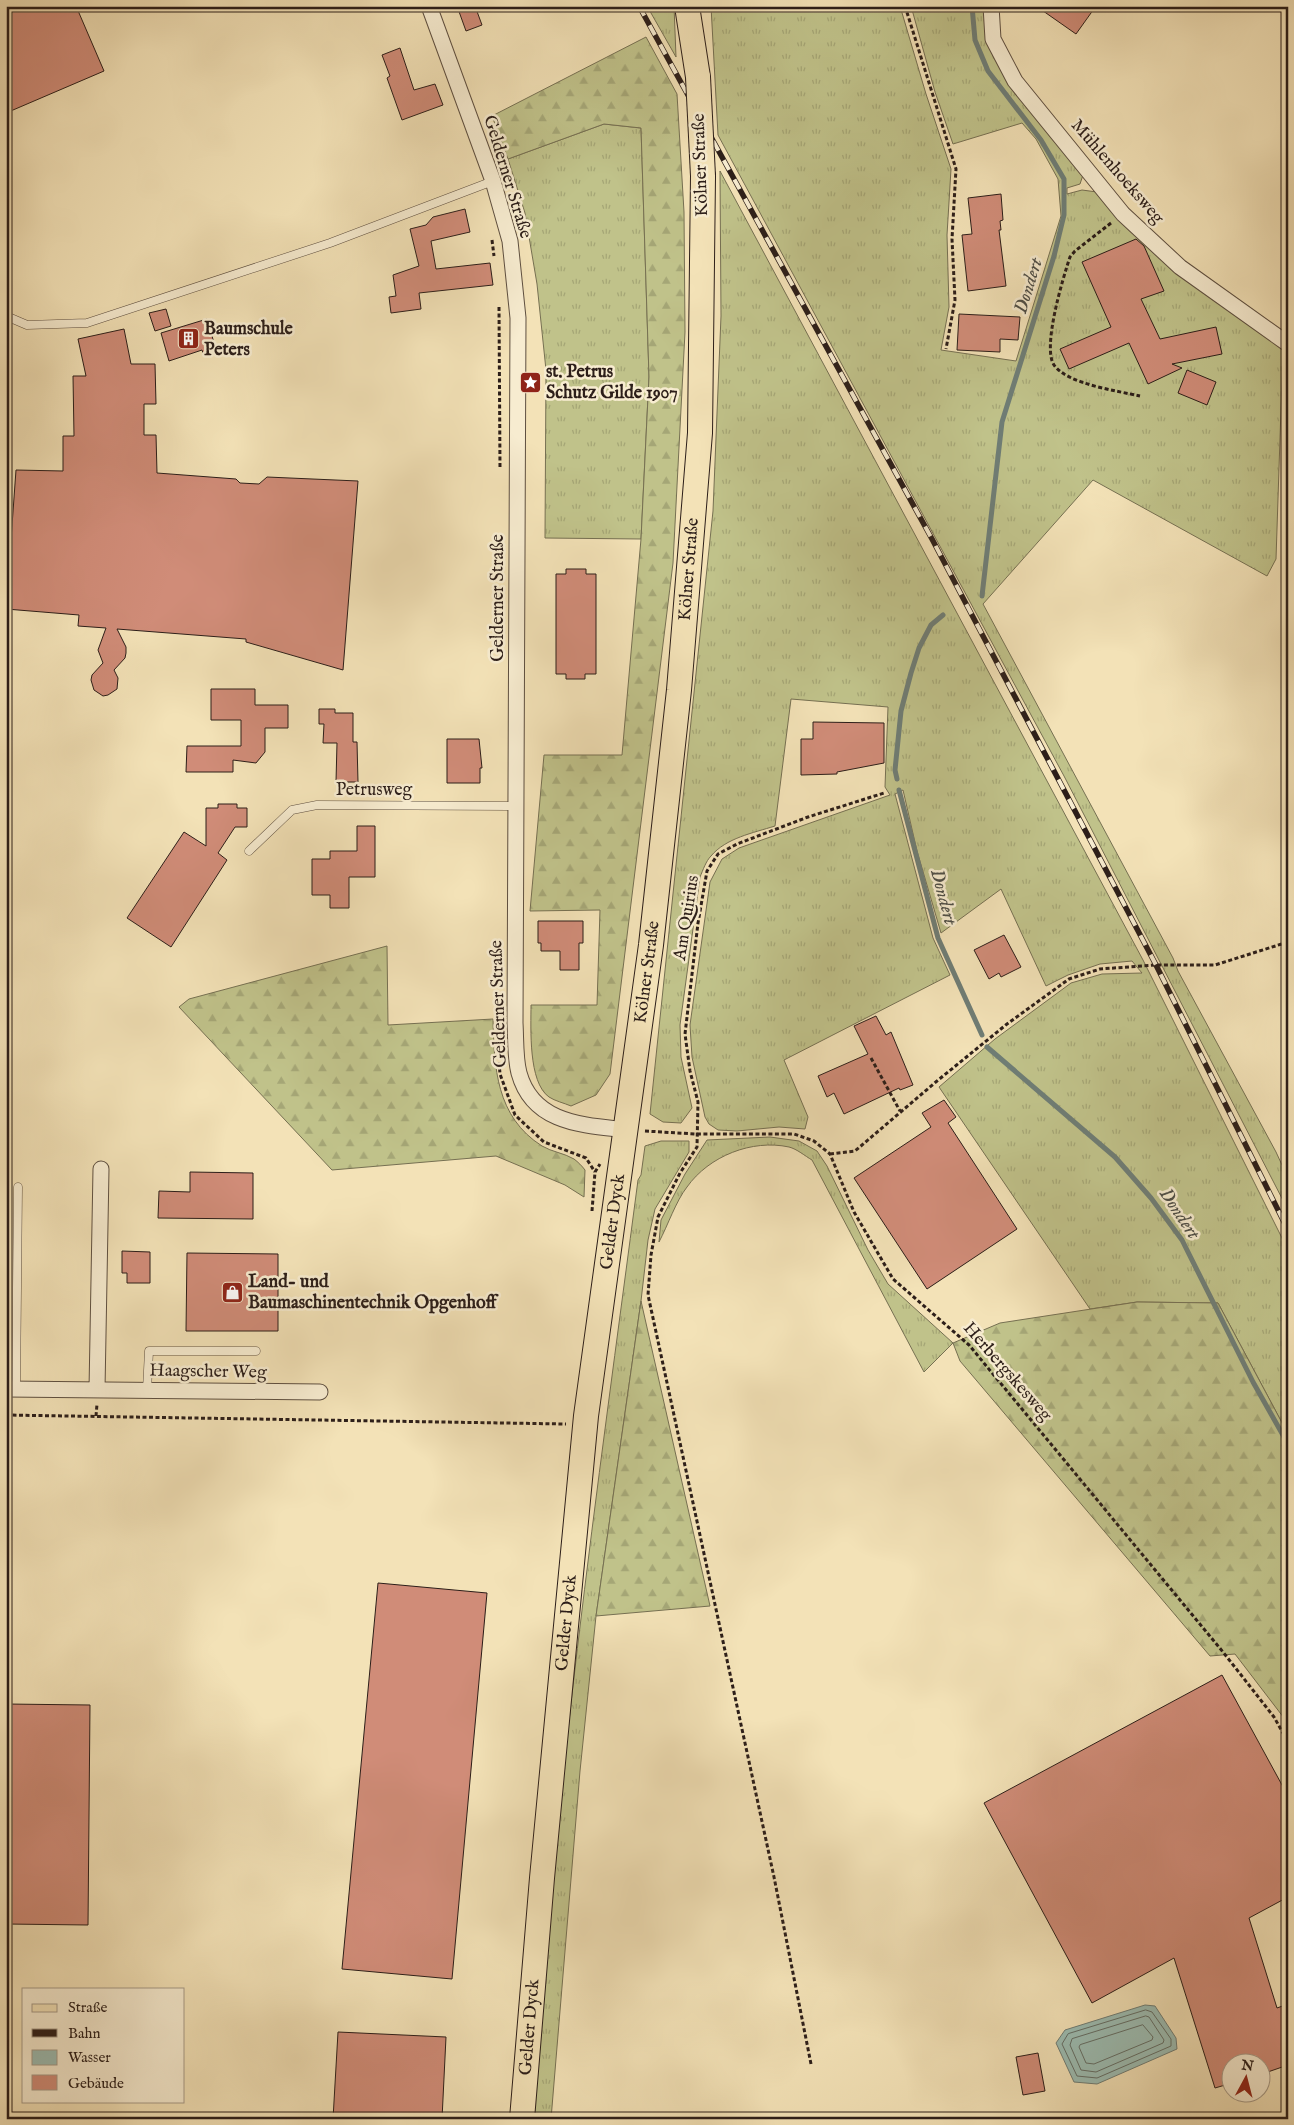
<svg xmlns="http://www.w3.org/2000/svg" width="1294" height="2125" viewBox="0 0 1294 2125" font-family="'IM FELL English',serif">
<style>
.grass{fill:url(#grass-tufts);stroke:#767052}
.forest{fill:url(#forest-firs);stroke:#767052}
.water{fill:#9cbdb3;stroke:#6f7d75}
.lines{fill:none;stroke-linecap:round;stroke-linejoin:round}
.shore{stroke:#646e66;stroke-width:1}
.stream{stroke:#6f7d75;stroke-width:5}
.building{fill:#d08c78;stroke:#2c1e19}
.service-casing{stroke:#5e4f40;stroke-width:9}
.minor-casing{stroke:#5e4f40;stroke-width:17}
.primary-casing{stroke:#2c1e19;stroke-width:26}
.path{stroke:#2c1e19;stroke-width:3;stroke-dasharray:4 2.5;stroke-linecap:butt}
.service{stroke:#f7ecd0;stroke-width:8}
.minor{stroke:#f7ecd0;stroke-width:15}
.primary{stroke:#f3e2b7;stroke-width:24}
.rail-casing{stroke:#2c1e19;stroke-width:5.5}
.rail{stroke:#f7ecd0;stroke-width:4;stroke-dasharray:11;stroke-linecap:butt}
.primary-bridge-casing{stroke:#2c1e19;stroke-width:26;stroke-linecap:butt}
.primary-bridge{stroke:#f3e2b7;stroke-width:24}
.labels{text-anchor:middle;dominant-baseline:central;stroke-width:5;stroke-linejoin:round;paint-order:stroke}
.street-label{font-size:18px;fill:#2c1e19;stroke:#f7ecd0}
.poi-label{font-size:18px;font-weight:bold;fill:#2c1e19;stroke:#f7ecd0;text-anchor:start}
.water-label{font-size:19px;font-style:italic;fill:#4e4e47;stroke:#f7ecd0}
</style>
<defs>
<pattern id="grass-tufts" width="24" height="20" patternUnits="userSpaceOnUse" patternTransform="scale(1.25)"><rect width="24" height="20" fill="#c0c28a"/><path d="M3 7l-1-3M5 7V3M7 7l1-3M15 17l-1-3M17 17v-4M19 17l1-3" fill="none" stroke="#a5a676"/></pattern>
<pattern id="forest-firs" width="22" height="20" patternUnits="userSpaceOnUse" patternTransform="scale(1.25)"><rect width="22" height="20" fill="#c0c28a"/><path d="M5 1l3.5 6h-7zM16 11l3.5 6h-7z" fill="#a5a676"/></pattern>
</defs>
<rect width="100%" height="100%" fill="#f3e2b7"/>
<filter id="stains"><feTurbulence type="fractalNoise" baseFrequency=".004" numOctaves="4"/><feColorMatrix values="0 0 0 0 .2 0 0 0 0 .09 0 0 0 0 .02 0 0 0 .5 -.17"/></filter>
<radialGradient id="worn" r=".72"><stop offset=".6" stop-color="#630" stop-opacity="0"/><stop offset="1" stop-color="#630" stop-opacity=".3"/></radialGradient>
<path class="grass" d="M647,6H674L676,57Z
M711,6H900L926,94L951,169L947,235L949,307L941,350L1016,361L1061,216L1058,179L1036,139L1022,123L953,144L935,92L911,6H986L989,35L1083,175L1080,184L1067,188V194L1082,190L1097,192L1283,348L1276,559L1267,576L1093,480L983,604L1173,958L1178,971L1276,1152L1288,1178V1210L1064,776L718,135Z
M604,124L641,128L649,376L641,539L545,538L546,370L537,284L525,213L508,159Z
M720,171L1143,960L1288,1250V1434L1218,1303L1137,1302L1090,1309L939,1087L995,1039L1071,983L1102,974L1142,973L1132,961L1100,964L1068,975L1046,986L1001,889L941,933L917,851L903,790L895,794L933,938L950,975L784,1060L808,1117L805,1129L779,1127L737,1131L718,1130L709,1124L705,1117L692,1057L690,1025L710,882L722,859L739,848L890,795L885,787L888,707L791,699L775,826C753,833 726,838 711,856C706,861 703,870 700,877L680,1025L681,1057L692,1108L681,1123L663,1122L650,1114L713,511L721,316Z
M770,1137L799,1141L817,1151L827,1166L868,1250L888,1284L953,1343L924,1372L812,1160C805,1156 797,1149 789,1147C752,1139 709,1156 687,1187C676,1201 668,1225 659,1242L661,1220L685,1174L707,1140Z
M661,1141H689V1152L655,1209L648,1240L641,1301L596,1616L580,1771L551,2119H534C552,1804 597,1492 638,1180L641,1175L645,1146Z"/>
<path class="forest" d="M646,37L677,94L684,212L685,332L673,563L610,1074L596,1095L571,1106C564,1103 555,1101 549,1097C528,1082 531,1028 531,1005H597L600,910L530,911L544,755H622L641,539L649,377L641,128L604,124L508,159L492,116Z
M387,946L388,1025L493,1019C494,1067 496,1117 542,1146C552,1152 564,1153 574,1159C578,1162 582,1166 585,1170L584,1197L565,1185L496,1156L332,1170L179,1007L189,999Z
M641,1301L710,1606L596,1616Z
M1137,1302L1218,1303L1288,1434V1715L1284,1718L1235,1654L1210,1656L960,1361L953,1343L1000,1323Z"/>
<path class="water" d="M1145,2005L1155,2006L1176,2038L1177,2049L1097,2084L1074,2082L1056,2043L1065,2030Z"/>
<g class="lines">
<path class="shore" d="M1146,2010L1152,2012L1171,2039V2046L1097,2078L1077,2076L1062,2044L1068,2034Z
M1146,2016L1149,2017L1164,2040L1163,2043L1096,2072L1081,2070L1070,2045L1072,2039Z
M1143,2025L1153,2037L1152,2040L1094,2064L1086,2063L1079,2047L1080,2045Z"/>
<path class="stream" d="M972,6L975,40L988,71L1041,140L1064,179V215L1054,256L1002,422L982,596
M897,779L895,770L901,711L911,673L919,648L931,625L943,615
M899,790L938,938L982,1035
M987,1047L1115,1157L1151,1198L1182,1240L1253,1382L1288,1444"/>
</g>
<path class="building" d="M6,6H76L104,71L6,113Z
M457,6H475L482,25L466,31Z
M1036,6H1096L1076,34Z
M400,48L414,90L435,84L443,105L402,120L387,78L390,76L382,55Z
M1001,194L1003,220L1000,221L1001,230H999L1006,286L968,291L962,235L972,234L968,198Z
M465,209L470,232L431,241L436,269L490,263L493,285L419,293L421,309L391,313L389,297L396,296L393,275L419,266L410,229L426,225L433,217Z
M1136,239L1144,246L1164,291L1141,299L1160,339L1216,327L1222,354L1172,364L1182,368L1148,384L1129,343L1069,369L1060,349L1111,327L1082,262Z
M166,309L171,326L155,331L149,313Z
M959,314L1020,317L1018,340L1000,339V352L957,350Z
M207,319L217,353L204,356L202,350L169,361L161,333Z
M124,329L131,364H155L156,404H144V435H156L157,473L236,479L240,483L259,484L267,477L358,481L343,670L246,642V639L117,629L126,647V653L125,658L114,670L118,678L117,689L108,695L103,696L94,690L91,680L92,675L103,663L98,650L106,628L78,626L79,615L6,609L16,470L63,471V436H74L73,376H86L78,339Z
M1187,370L1216,382L1207,405L1178,393Z
M566,569H586V574H596V674H585V679H566V674H556V574H566Z
M211,689H255V705H288V728H265V752L256,763L233,760V772H186L187,746H241V720H211Z
M319,709H335V713H353V742H357L358,782H336L337,743H323L324,724H319Z
M813,722L884,723V763L837,772V774L801,775V739H813Z
M447,739H479L482,768H480V783H447Z
M218,804H237V808H247V827H235L218,853L227,860L171,947L127,918L184,832L206,846V808H218Z
M357,826H375V877H349V908H330V895H312V859H330V851H357Z
M538,921H583V943H579V970H560V951H541V943H538Z
M1004,935L1021,967L1001,977L999,973L989,979L974,950Z
M876,1016L886,1035L891,1032L913,1085L900,1090L899,1088L844,1114L834,1093L827,1097L818,1076L868,1054L854,1026Z
M944,1100L956,1117L948,1123L1017,1229L927,1289L854,1178L931,1127L922,1113Z
M190,1172L253,1173V1219L158,1218L159,1191L190,1192Z
M122,1251L150,1252V1283H127V1273H122Z
M187,1253L278,1254V1331H186Z
M378,1583L487,1593L452,1979L342,1969Z
M1222,1675L1288,1796V1897L1249,1918L1277,2008L1288,2004V2065L1262,2074V2062H1232V2083L1215,2088L1174,1958L1092,2003L984,1803Z
M6,1704L90,1705L88,1925L6,1924Z
M338,2032L446,2037L442,2119H333Z
M1038,2053L1045,2091L1023,2095L1016,2057Z"/>
<g class="lines">
<defs>
<path id="service" d="M6,316L27,325L87,323L330,243L493,181
M249,851L292,810L317,805L516,806
M16,1389L18,1187
M147,1390L149,1351H256"/>
<path id="minor" d="M429,6L493,181L510,241L518,318L515,1023C516,1039 515,1058 519,1073C533,1124 583,1125 627,1130
M991,6L993,39L1015,81L1123,214L1180,267L1288,344
M6,1389L320,1392
M97,1390L101,1169"/>
<g id="primary">
<path d="M687,6L698,77"/>
<path id="s1" d="M522,2119L542,1878L586,1416L651,945L679,690L700,433L703,176"/>
</g>
</defs>
<use href="#service" class="service-casing"/>
<use href="#minor" class="minor-casing"/>
<use href="#primary" class="primary-casing"/>
<path class="path" d="M905,6L956,169L952,239L955,300L946,349
M1111,223L1075,251L1070,257C1063,278 1042,347 1054,365C1067,384 1118,391 1140,396
M492,240L494,256
M499,307L500,468
M871,1058L900,1111
M499,1062L500,1074L515,1115L544,1142L586,1158L595,1172
M645,1131L696,1134H794L814,1141L830,1154L854,1212L893,1279L969,1345L1223,1652L1274,1717L1288,1742
M830,1154L855,1151L937,1081L1007,1024L1069,979L1100,969L1156,965H1215L1288,942
M592,1211L595,1172L600,1164
M6,1415L566,1424
M96,1416L97,1404
M811,2064L774,1877L648,1295L651,1255L658,1217L680,1173L697,1147L698,1102L690,1071L685,1034L698,923L707,871L718,854L737,844L808,817L884,793"/>
<use href="#service" class="service"/>
<use href="#minor" class="minor"/>
<use href="#primary" class="primary"/>
<defs>
<path id="rail" d="M639,6L932,539L1156,965L1288,1230"/>
</defs>
<use href="#rail" class="rail-casing"/>
<use href="#rail" class="rail"/>
<defs>
<path id="primary-bridge" d="M698,77L703,176"/>
</defs>
<use href="#primary-bridge" class="primary-bridge-casing"/>
<use href="#primary-bridge" class="primary-bridge"/>
</g>
<defs>
<symbol id="building-square" viewBox="-11 -11 22 22"><rect x="-9" y="-9" width="18" height="18" rx="4" fill="#8f2418" stroke="#f7ecd0"/><path d="M-4-6H4V6H1V3H-1V6H-4ZM-2.5-4.3h1.7v1.8h-1.7ZM.8-4.3h1.7v1.8H.8ZM-2.5-1h1.7V.8h-1.7ZM.8-1h1.7V.8H.8Z" fill="#fff"/></symbol>
<symbol id="sight-square" viewBox="-11 -11 22 22"><rect x="-9" y="-9" width="18" height="18" rx="4" fill="#8f2418" stroke="#f7ecd0"/><path d="M0-6L1.8-2.2L6-1.7L2.9 1.2L3.7 5.4L0 3.3L-3.7 5.4L-2.9 1.2L-6-1.7L-1.8-2.2Z" fill="#fff"/></symbol>
<symbol id="shop-square" viewBox="-11 -11 22 22"><rect x="-9" y="-9" width="18" height="18" rx="4" fill="#8f2418" stroke="#f7ecd0"/><path d="M-5-2.5h2.3a2.7 3.5 0 0 1 5.4 0H5L5.5 6h-11ZM-1.5-2.5h3a1.5 2.3 0 0 0-3 0Z" fill="#fff"/></symbol>
</defs>
<g fill-rule="evenodd">
<use href="#building-square" x="176" y="326" width="25" height="25"/>
<use href="#sight-square" x="518" y="370" width="25" height="25"/>
<use href="#shop-square" x="220" y="1280" width="25" height="25"/>
</g>
<g class="labels">
<g class="street-label">
<text transform="translate(701 165) rotate(-92)">Kölner Straße</text>
<text transform="translate(1117 172) rotate(49)">Mühlenhoeksweg</text>
<text transform="translate(507 177) rotate(73)">Gelderner Straße</text>
<text stroke="none"><textPath href="#s1" startOffset="1559">Kölner Straße</textPath></text>
<text transform="translate(498 598) rotate(-90)">Gelderner Straße</text>
<text x="374" y="790">Petrusweg</text>
<text transform="translate(687 918) rotate(-81)">Am Quirius</text>
<text stroke="none"><textPath href="#s1" startOffset="1154">Kölner Straße</textPath></text>
<text transform="translate(499 1004) rotate(-92)">Gelderner Straße</text>
<text stroke="none"><textPath href="#s1" startOffset="902">Gelder Dyck</textPath></text>
<text transform="translate(208 1372) rotate(1)">Haagscher Weg</text>
<text transform="translate(1007 1372) rotate(49)">Herbergskesweg</text>
<text stroke="none"><textPath href="#s1" startOffset="498">Gelder Dyck</textPath></text>
<text stroke="none"><textPath href="#s1" startOffset="92">Gelder Dyck</textPath></text>
</g>
<g class="poi-label">
<text x="204" y="329">Baumschule<tspan x="204" dy="21">Peters</tspan></text>
<text x="546" y="372">st. Petrus<tspan x="546" dy="21">Schutz Gilde 1907</tspan></text>
<text x="248" y="1282">Land- und<tspan x="248" dy="21">Baumaschinentechnik Opgenhoff</tspan></text>
</g>
<g class="water-label">
<text transform="translate(1029 286) rotate(-73)">Dondert</text>
<text transform="translate(943 897) rotate(75)">Dondert</text>
<text transform="translate(1179 1214) rotate(56)">Dondert</text>
</g>
</g>
<rect width="1294" height="2125" fill="none" stroke="#f3e2b7" stroke-width="25"/>
<rect x="8" y="8" width="1279" height="2110" fill="none" stroke="#2c1e19" stroke-width="2.5"/>
<rect x="12" y="12" width="1269" height="2100" fill="none" stroke="#2c1e19"/>
<rect x="22" y="1988" width="162" height="115" fill="#f7ecd0" stroke="#a69a87"/>
<rect x="32" y="2004" width="25" height="8" fill="#f3e2b7" stroke="#a69a87"/>
<text x="68" y="2012" font-size="15" fill="#2c1e19">Straße</text>
<rect x="32" y="2029" width="25" height="8" fill="#2c1e19" stroke="#a69a87"/>
<text x="68" y="2038" font-size="15" fill="#2c1e19">Bahn</text>
<rect x="32" y="2050" width="25" height="15" fill="#9cbdb3" stroke="#a69a87"/>
<text x="68" y="2062" font-size="15" fill="#2c1e19">Wasser</text>
<rect x="32" y="2075" width="25" height="15" fill="#d08c78" stroke="#a69a87"/>
<text x="68" y="2088" font-size="15" fill="#2c1e19">Gebäude</text>
<g transform="translate(1246 2078) rotate(7)"><circle r="24" fill="#f7ecd0" stroke="#a69a87"/>
<path d="M0-4L9 19L0 12L-9 19Z" fill="#8f2418"/>
<text y="-8" font-size="14" font-weight="bold" text-anchor="middle" fill="#2c1e19">N</text>
</g>
<rect width="100%" height="100%" filter="url(#stains)"/>
<rect width="100%" height="100%" fill="url(#worn)"/>
</svg>
